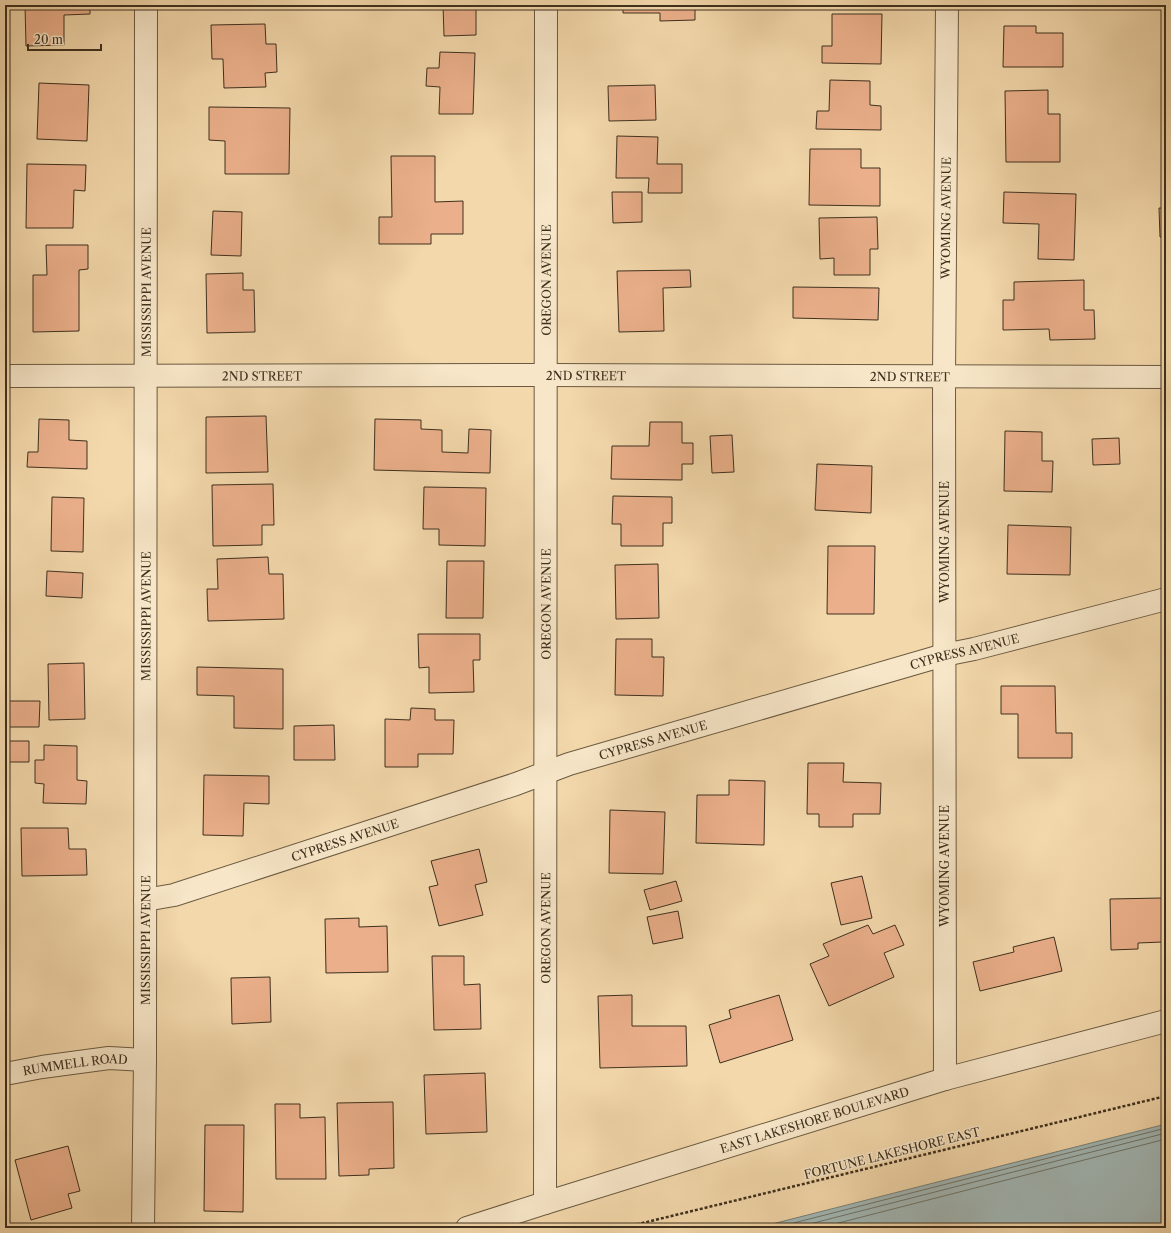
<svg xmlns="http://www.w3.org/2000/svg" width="1171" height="1233" viewBox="0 0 1171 1233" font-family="'Libre Caslon Text',serif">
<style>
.water{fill:#a1b7b5;stroke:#798179}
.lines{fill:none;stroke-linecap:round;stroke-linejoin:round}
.shore{stroke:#70746a;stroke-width:1}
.building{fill:#ebb08b;stroke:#3e301e}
.minor-casing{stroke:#6b5a41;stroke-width:24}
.path{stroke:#3e301e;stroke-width:2.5;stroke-dasharray:3 2;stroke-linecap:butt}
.minor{stroke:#f7e6c8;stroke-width:22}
.labels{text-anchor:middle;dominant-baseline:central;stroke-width:3;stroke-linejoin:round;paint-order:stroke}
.street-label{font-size:12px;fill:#3e301e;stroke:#f7e6c8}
</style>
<rect width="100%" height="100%" fill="#f3d8ab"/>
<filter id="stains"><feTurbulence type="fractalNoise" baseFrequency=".005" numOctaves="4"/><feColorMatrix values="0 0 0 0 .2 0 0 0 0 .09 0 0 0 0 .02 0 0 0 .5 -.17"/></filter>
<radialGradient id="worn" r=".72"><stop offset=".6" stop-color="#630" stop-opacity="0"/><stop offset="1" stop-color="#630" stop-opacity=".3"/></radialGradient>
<path class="water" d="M1166,1124V1228H758L772,1224Z"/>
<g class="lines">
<path class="shore" d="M774,1228L1166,1128
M794,1228L1166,1133
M819,1228L1166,1139"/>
</g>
<path class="building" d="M25,5H90V14L64,15V45L26,46Z
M443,5H483V7H476V35L444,36Z
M623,5H695V20L660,21V13H623Z
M832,14H882L881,64L822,63V46H832Z
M265,24L266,44H276L277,72L265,73L266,87L224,88L223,59H212L211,25Z
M1004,26H1036V33H1063V67H1003Z
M440,52L475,53L473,114H439L440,87L426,86L427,68H439Z
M830,80L870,81V105L881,106V130L816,129L817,111H829Z
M39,83L89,85L87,141L37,139Z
M655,85L656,120L609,121L608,86Z
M1048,90V114H1060V162H1006L1005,91Z
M209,107L290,108L289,174H225V141L209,140Z
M617,136L658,137L657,164H682V193H648L649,178H616Z
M810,149H861V168H880V206L809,205Z
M391,156H435V202L463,201V234H431V244H379V217H392Z
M27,164L86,165L85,191L74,190L73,228H26Z
M612,192H642V222L613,223Z
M1004,192L1076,194L1074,260L1038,259L1039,224L1003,223Z
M1159,208H1166V237H1160Z
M213,211L242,212L241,256L211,255Z
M877,217L878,249H870V275H834V258L820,259L819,218Z
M46,245H88V269L79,270V331L33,332V275H47Z
M690,270L691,287L663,288L664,331L619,332L617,271Z
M243,273V290H254L255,332L207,333L206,274Z
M1084,280V310H1094L1095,339L1050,340L1049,329L1003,330V300H1014V282Z
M793,287L879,288L878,320L793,318Z
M266,416L268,472L206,473V417Z
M39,419L69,420V440L87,441V469L27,467L28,452H38Z
M375,419L421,420V429L442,430V452L468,453L469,429L491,430L490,473L374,470Z
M650,422H682V443H693V464H682V480L611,479L612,446H649Z
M1005,431L1042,432V461H1053L1052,492L1004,491Z
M732,435L734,472L712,473L710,436Z
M1119,438L1120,464L1093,465L1092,439Z
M817,464L872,466L871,513L815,510Z
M273,484L274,525H262V545L213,546L212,485Z
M424,487L486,488L485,546L439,545V529H423Z
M613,496L672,497V523H663V546H621V524H612Z
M52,497L84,498L83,552L51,551Z
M1008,525L1071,527L1070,575L1007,574Z
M828,546H875L874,614H827Z
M268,557L269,574H283L284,619L208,621L207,589H218L217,559Z
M447,561H484L483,618H446Z
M658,564L659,618L616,619L615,565Z
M47,571L83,573L82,598L46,596Z
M418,634H480V660H473L474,692L429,693V667L419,668Z
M616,639H652V657H664L663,696L615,695Z
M84,663L85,719L49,720L48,664Z
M197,667L283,669V729L234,728V696L197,695Z
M1001,686H1055L1056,733H1072V758H1018V714H1001Z
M5,701H40L39,727H5Z
M411,708L435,709V720H454L453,754H418V767H385V719L410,720Z
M334,725L335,760H294V726Z
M5,741H29V762H5Z
M44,745L77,746V780L87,781L86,804L43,803L44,784L35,783V760H44Z
M808,763H844L843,782L881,783L880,814H853V827H819V814H807Z
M204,775L269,776V804L244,803L243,836L203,835Z
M729,780L765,781L764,845L696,843L697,795H729Z
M610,810L665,812L663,874L609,873Z
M21,828H68L69,849H86L87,875L22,876Z
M479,849L487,882L475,885L483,915L439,926L429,887L438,885L431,861Z
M862,876L872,918L841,925L831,883Z
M676,881L682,901L650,910L644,890Z
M1162,898V942L1138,943V949L1111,950L1110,899Z
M678,911L683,938L653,944L647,917Z
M359,918V927L387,926L388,972L326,973L325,919Z
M868,925L873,934L895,925L904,945L884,953L894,977L829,1006L810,964L829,956L823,944Z
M1054,937L1062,971L980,991L973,962L1014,952L1013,947Z
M432,956H464V985L480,984L481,1029L434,1030Z
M270,977L271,1022L232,1024L231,978Z
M632,995V1026H686L687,1066L600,1068L598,996Z
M779,995L793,1040L720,1063L709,1025L731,1018L729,1010Z
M485,1073L487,1132L426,1134L424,1075Z
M393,1102L394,1168L369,1169V1175L339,1176L337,1103Z
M275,1104H300V1118L325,1117L326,1179H276Z
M205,1125H244L243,1212L204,1211Z
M68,1146L80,1191L68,1194L72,1208L31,1220L15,1160Z"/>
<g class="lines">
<defs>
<g id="minor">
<path id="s1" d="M5,376L546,375L1166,377"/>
<path id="s2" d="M145,900L174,895L516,784L569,764L944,655L974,649L1166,599"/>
<path id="s3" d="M5,1074L42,1067L109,1058L145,1060"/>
<path id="s4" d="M945,1079L944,376L947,5"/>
<path id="s5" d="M545,1203L546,5"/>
<path id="s6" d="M143,1228L145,1060L146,5"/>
<path id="s7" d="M467,1228L545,1203L945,1079L1166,1021"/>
</g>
</defs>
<use href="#minor" class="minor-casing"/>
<path class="path" d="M622,1228L1166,1096"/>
<use href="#minor" class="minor"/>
</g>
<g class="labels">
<g class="street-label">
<text stroke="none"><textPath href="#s4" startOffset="861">WYOMING AVENUE</textPath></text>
<text stroke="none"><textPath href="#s5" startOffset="923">OREGON AVENUE</textPath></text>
<text stroke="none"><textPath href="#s6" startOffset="936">MISSISSIPPI AVENUE</textPath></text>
<text stroke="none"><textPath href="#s1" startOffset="257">2ND STREET</textPath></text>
<text stroke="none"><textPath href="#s1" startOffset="581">2ND STREET</textPath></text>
<text stroke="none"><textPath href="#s1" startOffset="905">2ND STREET</textPath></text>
<text transform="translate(944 542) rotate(-90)">WYOMING AVENUE</text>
<text stroke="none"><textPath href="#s5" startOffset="599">OREGON AVENUE</textPath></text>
<text stroke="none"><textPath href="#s6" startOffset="612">MISSISSIPPI AVENUE</textPath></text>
<text stroke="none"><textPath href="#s2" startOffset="857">CYPRESS AVENUE</textPath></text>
<text stroke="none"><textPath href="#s2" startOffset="533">CYPRESS AVENUE</textPath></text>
<text stroke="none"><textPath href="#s2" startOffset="209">CYPRESS AVENUE</textPath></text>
<text transform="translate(944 866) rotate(-90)">WYOMING AVENUE</text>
<text stroke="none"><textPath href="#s5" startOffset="275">OREGON AVENUE</textPath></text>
<text stroke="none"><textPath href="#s6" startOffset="288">MISSISSIPPI AVENUE</textPath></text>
<text stroke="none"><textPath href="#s3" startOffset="71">RUMMELL ROAD</textPath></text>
<text stroke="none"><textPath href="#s7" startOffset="364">EAST LAKESHORE BOULEVARD</textPath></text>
<text transform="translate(892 1153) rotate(-14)">FORTUNE LAKESHORE EAST</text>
</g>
</g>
<rect width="1171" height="1233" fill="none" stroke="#f3d8ab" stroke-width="20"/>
<rect x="6" y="6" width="1159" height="1221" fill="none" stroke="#3e301e" stroke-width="2"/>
<rect x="10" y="10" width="1151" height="1213" fill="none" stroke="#3e301e"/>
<path d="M28 44v6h73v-6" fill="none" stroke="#3e301e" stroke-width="2"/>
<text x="34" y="44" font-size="12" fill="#3e301e" stroke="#f7e6c8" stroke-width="3" paint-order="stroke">20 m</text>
<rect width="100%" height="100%" filter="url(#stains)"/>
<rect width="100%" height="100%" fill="url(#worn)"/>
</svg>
